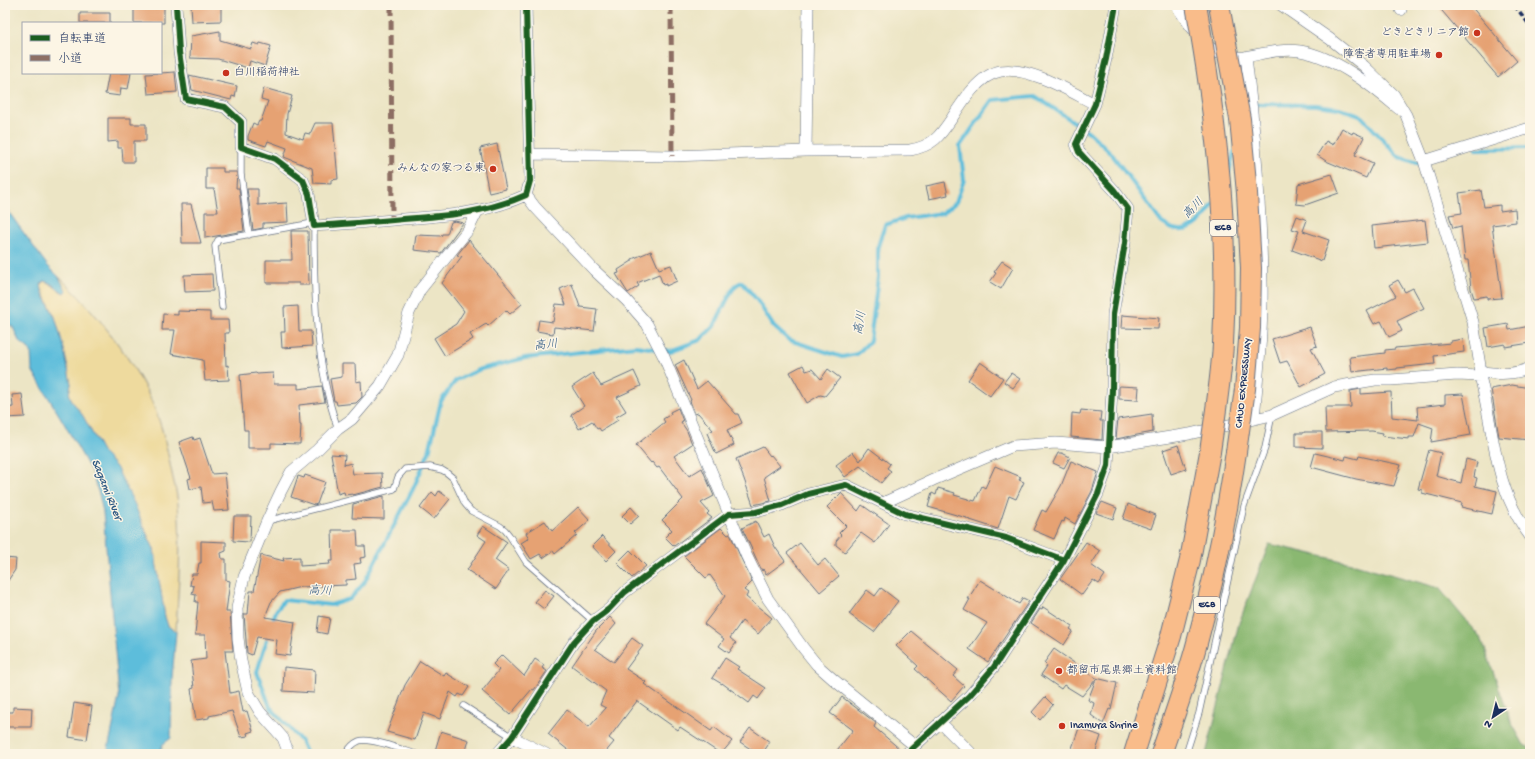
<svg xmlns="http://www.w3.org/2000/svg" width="1535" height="759" viewBox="0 0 1535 759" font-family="'Gochi Hand','Klee One',sans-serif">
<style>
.forest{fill:#8ab871;stroke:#527468}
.sand{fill:#eeda9e;stroke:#84847e}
.water{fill:#5dbddb;stroke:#3c769c}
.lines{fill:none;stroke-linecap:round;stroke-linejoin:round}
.stream{stroke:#5dbddb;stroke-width:4}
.building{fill:#e6a273}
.lane-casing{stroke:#646f82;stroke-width:7}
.street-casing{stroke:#646f82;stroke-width:12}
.highway-casing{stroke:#646f82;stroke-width:22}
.lane{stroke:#fff;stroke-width:5.5}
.street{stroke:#fff;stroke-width:11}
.highway{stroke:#f9bc8a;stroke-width:20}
.rail{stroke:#1b2f5e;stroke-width:3;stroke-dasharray:6 3;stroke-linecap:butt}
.highway-bridge-casing{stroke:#646f82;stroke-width:22;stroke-linecap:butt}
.highway-bridge{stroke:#f9bc8a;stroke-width:20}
.quiet{stroke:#8d6e63;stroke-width:5;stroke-dasharray:10 5;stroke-linecap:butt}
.cycleway-casing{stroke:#fcf5e5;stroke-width:8}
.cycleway{stroke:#1b5e20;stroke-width:6}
.poi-dot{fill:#c8321e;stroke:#fcf5e5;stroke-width:1.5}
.labels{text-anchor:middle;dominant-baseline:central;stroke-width:3;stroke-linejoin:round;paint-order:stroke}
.shield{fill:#fcf5e5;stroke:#5e6a86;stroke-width:1}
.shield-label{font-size:10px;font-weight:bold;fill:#1b2f5e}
.poi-label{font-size:11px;fill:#1b2f5e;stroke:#fcf5e5;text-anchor:end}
.street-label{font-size:11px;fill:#1b2f5e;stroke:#fcf5e5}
.water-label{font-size:12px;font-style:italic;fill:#2f5a84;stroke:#fcf5e5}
</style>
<rect width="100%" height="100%" fill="#fcf5e5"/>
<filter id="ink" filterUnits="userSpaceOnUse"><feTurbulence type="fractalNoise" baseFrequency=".025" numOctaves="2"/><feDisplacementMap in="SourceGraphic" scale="8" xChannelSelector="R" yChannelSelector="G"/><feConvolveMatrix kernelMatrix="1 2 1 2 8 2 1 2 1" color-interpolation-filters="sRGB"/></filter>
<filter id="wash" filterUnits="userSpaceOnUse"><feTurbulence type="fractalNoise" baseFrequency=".012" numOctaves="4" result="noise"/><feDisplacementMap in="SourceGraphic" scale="16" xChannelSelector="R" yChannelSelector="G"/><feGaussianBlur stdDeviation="0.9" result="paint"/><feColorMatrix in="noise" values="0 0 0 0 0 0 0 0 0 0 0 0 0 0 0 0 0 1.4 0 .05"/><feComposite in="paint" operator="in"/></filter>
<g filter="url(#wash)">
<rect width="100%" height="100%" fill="#ece5c5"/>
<path class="forest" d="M1269,544L1351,563L1439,588L1482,640L1511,722L1524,745L1530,748V754H1206L1239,623Z"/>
<path class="sand" d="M58,276C94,309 136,362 154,407C162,425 167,449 171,469C173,480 177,492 178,504C182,547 178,589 176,632L168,626L165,617L154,549L116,467L103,453L83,416L72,401L69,393L71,384L63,345L55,317L41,287V284L44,281C52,283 56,290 64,293L66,292Z"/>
<path class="water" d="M5,207L47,265L58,276L66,290V292L64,293L50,283L44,281L41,284L42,292L55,317L63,345L71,384L69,393L72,401L83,416L103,453L116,467L135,505L144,528L154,549L165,617L168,626L176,632L172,678L171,738L163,744L159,754H107L119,697L103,512L99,494L91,471L65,425L32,370L31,352L28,348L19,341L13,327L5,322Z"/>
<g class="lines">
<path class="stream" d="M1253,106L1255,104L1316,105L1339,108L1360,115L1399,157L1424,165
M1476,149L1530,148
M1228,175L1234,152
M272,623L276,611L284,600L331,605L350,599L364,583L413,489L429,452L441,401L456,380L481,369L525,358L636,346L670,351L700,340L714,326L731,292L736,285L742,282L757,300L774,327L789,340L842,357L857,354L870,341L878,277V246L885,225L906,218L943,213L956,202L964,180L960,146L992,100L1035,96L1089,132L1111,153L1162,223C1166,225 1169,228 1173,229C1192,235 1205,218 1213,204
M269,633L257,672L270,707L301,741L307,754"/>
</g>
<g id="blocks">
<path class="building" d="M191,5H221V21L192,22Z
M1437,5H1470L1517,61L1498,77Z
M134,6H164V23H134Z
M80,13H110V23H80Z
M220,31V40L251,49L253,43L259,45L260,43L271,46L265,66L250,61L248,68L218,59L190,58L191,36Z
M175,72L177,92L148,94L146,74Z
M109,73H131L128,89L121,88L120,96L105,94Z
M189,75L237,86L235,97L232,96L231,100L192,90Z
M264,88L292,96L287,114L286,133L303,139L305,133L310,134L315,123H333L338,179L331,180V184L314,183L312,168L284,157L287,148L268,141L266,146L248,140V136L253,123L257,125L259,121H261L268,101L261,99Z
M108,118H131V124H146V141H134V162H123L122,148H118V141L108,142Z
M1342,128L1352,134L1353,132L1364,137L1355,155L1373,163L1366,178L1326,161L1317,155L1326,141L1333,145Z
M497,144L506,189L489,193L480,148Z
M206,168H223V172H237L236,188H239L244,231L205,238V212H218L214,189H206Z
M1332,174L1339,193L1305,205L1296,204L1298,184Z
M945,182L948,195L929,199L926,186Z
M247,189H258V205L287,203L288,222L263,223V228L253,230Z
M1481,190L1484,207L1500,205V211L1515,209L1516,222L1492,225L1502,298L1487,299V296L1474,298L1471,289L1468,260H1465L1461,226L1453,228L1449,215L1462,213L1459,193Z
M181,204H191L201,243H182Z
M1297,216L1307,220L1303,231L1329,240L1322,261L1292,250L1299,231L1292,229Z
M1425,220L1428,242L1374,248L1372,226Z
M455,221L463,223L441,253L414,250L416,235L441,236L442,234H447L451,222Z
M291,231H308L309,285H299V283H266V260H292Z
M469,240L522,304L510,314L506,310L488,326L486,324L470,334L473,339L445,356L434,338L456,324L464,311L442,283L462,256L457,255Z
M651,251L659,269L671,265L677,281L666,286V284L663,285L659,274L637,283L639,286L628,293L616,274L619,273L618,270L632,261V259Z
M1002,261L1013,268L1001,289L990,282L996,273L994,272Z
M212,274L213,291L185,292L184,275Z
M1398,280L1405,292L1413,288L1424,308L1397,321L1402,331L1389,337L1381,321L1374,324L1367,311L1396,296L1389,285Z
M572,284L580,307L597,309L594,331L554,327L553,334L537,331L539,320L553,322L556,304L566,305L560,289Z
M298,306L299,331H311L312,346L282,348L281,332H285L284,307Z
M178,311L210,312V320H228L229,333H225L226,366L228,365L229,380L205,381L203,360L171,354L175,330H162L163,314L178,315Z
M1122,315L1159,318L1158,329L1121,328Z
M1508,324L1509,330L1530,326V343L1505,347V344L1488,347L1485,328Z
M1310,327L1317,346L1311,348L1325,374L1301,387L1287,361L1280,363L1272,339Z
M1463,339L1464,352L1434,356L1435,364L1397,368V369L1387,370V368L1352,372L1350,357L1385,353V350L1395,349V348L1451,343V341Z
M684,360L697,389L707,381L736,414H738L742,423L727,430L734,445L716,454L707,433L713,430L698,413L695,414L690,401L691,400L675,365Z
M980,362L1003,378L990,396L968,380Z
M342,364H355L356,382L361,381L362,397L356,403L337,405L336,401H334L330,379L342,377Z
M803,365L806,371L812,369L821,379L828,369L840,378L825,396L820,395L807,403L790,372Z
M634,371L641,386L617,397L626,411L616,417L618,420L601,431L599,428L597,429L592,421L579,429L571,415L584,406L572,387L593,373L601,386Z
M256,373L257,374L273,373L274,384H298V389L322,386L325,402L299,405L300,425H301L300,444L271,443V448H248V430H244L240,375Z
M1011,373L1020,379L1013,388L1004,382Z
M1512,385L1530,388V440L1499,437L1491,389Z
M1119,386L1139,387L1138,400L1119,399Z
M1361,389V394L1391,392L1392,417L1418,420L1417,407L1445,404V395L1463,394L1471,435L1431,442L1433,428L1419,423L1414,437H1409V439L1382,436L1383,433L1372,431L1326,432L1325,407H1351L1350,391Z
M22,394L25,417L5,418V408L13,407L12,395Z
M678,408L683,421L681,422L687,431L692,444L674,456L689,476L702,468L714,496L701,503L709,512L707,514L712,518L674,546L665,537L672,530L662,520L683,499L659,467L657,468L652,462L651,463L636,445L665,422L663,419L671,414L670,412Z
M1081,410L1101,412L1100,421H1103L1102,440L1071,437L1072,413L1080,414Z
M1152,414L1153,432L1116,439L1118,419Z
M1304,432H1322V448L1296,447V433H1304Z
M193,437L194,440L200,438L212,474L225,473L229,510L214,511L212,502L203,503L201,487L190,489L188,479L191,478L179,442Z
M1178,445L1186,469L1171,474L1163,450Z
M763,447L770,456L771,455L780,466L764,477L771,501L753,505L744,479L736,459Z
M869,448L890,464L887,468L891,471L881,483L860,466L845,477L836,465L853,452L860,461Z
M1429,450L1441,453L1436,476L1461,483L1466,459L1477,462L1474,477L1477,478L1475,486L1497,491L1492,514L1461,507L1462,503L1422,493V490L1418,489Z
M1058,453H1062L1070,457L1064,468L1053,463Z
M1315,453L1345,460L1346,456L1358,459L1359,456L1401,465L1394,486L1356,479L1311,467Z
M331,454L345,455L344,465L351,463L353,474L382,473L383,487L353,495V494L345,495L344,492L338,494Z
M1071,461L1098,472L1092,491L1075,524L1065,518L1064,522L1062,521L1054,539L1033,530L1042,510L1046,512L1061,486Z
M995,466L1021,477L1019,480L1024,482L1016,499L1009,496L998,529L967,519V518L928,507L932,493L936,495L938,488L955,493L954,495L975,501L982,486L985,488Z
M305,475L325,482L317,504L314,505L291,497L298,476L304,478Z
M439,491L450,499L434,519L420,508L432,492L436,496Z
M841,493L858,511L862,505L889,524L875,543L861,533L845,552L836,545V541L841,535L839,533L846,526L827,507Z
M384,496V519L352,518L353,504Z
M1102,502L1117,508L1113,519L1096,513Z
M1128,504L1156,515L1151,529L1123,519Z
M578,507L590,520L575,533L577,535L555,554L553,551L543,558L540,554L531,559L521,543L529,538L526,533L545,521L552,531Z
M631,507L639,516L630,524L622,516Z
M234,516H251L250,542L233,541Z
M756,521L764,537L769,534L775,547L785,561L766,575L763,569L762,571L742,528Z
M483,526L507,542L495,560L509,570L496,589L467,570L486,541L477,535Z
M721,528L728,535L730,534L752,582L744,590L748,593L746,597L772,618L758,634L742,621L730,638L736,643L729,653L719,646L724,639L704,624L725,596L710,575L706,578L684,556Z
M332,530H357L358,546H365L366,557L360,558L361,563L354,564L356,579L346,580V585L301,587L280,592L271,602L265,617L295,622L290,656L275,654L277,640L257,637L252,655L247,653L244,614H248L250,591H254L261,555L284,561L283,558L300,557V566L330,564L329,561H333Z
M602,536L616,551L606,561L592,546Z
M201,541L226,542V551L221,553L222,559H226V580L230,581L226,612H230L233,651H225L230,693L239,691L243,712L247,711L253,731L247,733L248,736L241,737L232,711L209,716V718L196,720L191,689L194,688L191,661L206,659L205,635H195L198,602H195L196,595L192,594L194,586L190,585L192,574H197L199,563H201Z
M1086,542L1100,551L1091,565L1105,575L1099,584L1093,580L1082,595L1060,579Z
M800,543L818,565L825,559L839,576L820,592L787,553Z
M630,550L646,566L632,578L617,563Z
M5,558L16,559L15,570L5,585Z
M980,580L1019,604L1023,598L1029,601L988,662L969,649L987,623L964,610L970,599H968Z
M881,588L898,601L874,632L849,614L867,590L875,596Z
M545,590L554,596L544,609L535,602Z
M1043,607L1072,626L1070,629L1073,631L1064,645L1031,623L1040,609L1042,610Z
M319,616L330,618L327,634L317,632Z
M610,617L616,624L595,649L614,662L632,638L643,646L626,669L646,682L644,684L687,714L711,731L714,727L732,741L721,754L680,727L678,730L637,701L609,738L614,742L604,754H573L548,734L567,710L589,727L606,708L600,705L606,691L572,666L596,631Z
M911,631L958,670L953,676L964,686L951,701L915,669L918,666L896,646Z
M1054,649L1096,678L1117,683L1111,710L1109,709L1103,724L1091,715L1094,703L1088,700L1096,679L1082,696L1064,685L1061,689L1041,675L1047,666L1044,663Z
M502,655L524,676L535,659L544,665L542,668L547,671L534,690L532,689L510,715L482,691L499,670L493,664Z
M725,658L739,667L737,669L766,688L758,699L754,696L749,703L722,683V684L712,678Z
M420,661L444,676L446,673L469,687L463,696L459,694L457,697L450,692L440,719L424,713L415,740L387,732L405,685Z
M284,667L315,670L314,693L283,691Z
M842,697L876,723L874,727L901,750L899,754H834L853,730L830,713Z
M1045,697L1053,705L1040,720L1032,712Z
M74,703L92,706L87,740L69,737Z
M13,707L32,708L31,727H5V712H13Z
M750,728L770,742L762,754H758L740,742Z
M1079,728L1101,736L1095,754H1080L1071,751Z
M441,731L469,740L465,754H434Z"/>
</g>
</g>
<g filter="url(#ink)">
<use href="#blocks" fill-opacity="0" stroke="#646f82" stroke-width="1"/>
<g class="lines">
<defs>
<path id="lane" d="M241,147V174L249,235
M314,226C314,294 315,364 338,429
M222,307L215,246L218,240L313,223
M267,521L394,489L398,477L405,469L430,467L442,470L447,473L453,478L465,504L471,511L500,526L505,530L509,535L526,562L593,621
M464,706L512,737
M346,754C349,748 352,744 359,741C370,737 403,750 416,754
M1186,754L1199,713L1244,506L1265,448L1272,415"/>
<path id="street" d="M176,5L179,52L186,99L225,107L241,122V147L275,159L303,180L309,194L314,226C343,224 373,222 403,219C446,216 486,213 526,195L530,181L526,5
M1176,5C1185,19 1205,49 1221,54C1225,55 1229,56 1233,56C1237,57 1241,58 1245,57C1262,54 1282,48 1300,51C1336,57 1372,86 1399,109
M1281,5L1330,39L1364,66L1394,95L1406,115L1424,161L1473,322L1481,372L1480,376C1494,431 1494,489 1530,536
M1401,10V5
M1246,57C1255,132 1261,206 1262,282C1263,327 1258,373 1254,419
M806,151L808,5
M529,154L672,156L806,151L910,150C933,146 940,136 952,118C962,102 980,74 1001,71C1028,66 1071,92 1095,104
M1424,161L1530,128
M526,195L535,207L594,270L626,300L647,324L664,357L746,555L768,599L804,649L817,665L834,680L915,746
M1481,372C1498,374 1514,375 1530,368
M883,503L933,480L1013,446L1056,443L1108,447L1189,434L1272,415L1334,387L1375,380H1391L1457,375L1480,376
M940,722L972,754
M512,737L546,754
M289,754L283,738L260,712L248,692L241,661L238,638L237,608L244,577L267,521L281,491L291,472L317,450L338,429L352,419L380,386L398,355L409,313L420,290L468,230L477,212
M497,754L512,737L574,642L593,621L609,609L625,592L729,514L756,512L782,505L808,494L846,485L905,514L1006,538L1064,560
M906,754L969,696L994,667L1064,560L1098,494L1108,466L1112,390L1113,314L1125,243L1128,209L1114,190L1079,152L1076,144L1095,104L1106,59L1116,5"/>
<path id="highway" d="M1134,754L1171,636L1190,560L1210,452
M1161,754C1174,716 1188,678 1198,639C1215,577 1227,515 1236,452"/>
</defs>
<use href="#lane" class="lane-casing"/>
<use href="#street" class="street-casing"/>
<use href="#highway" class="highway-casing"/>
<use href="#lane" class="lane"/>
<use href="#street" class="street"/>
<use href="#highway" class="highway"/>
<path class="rail" d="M1514,5L1530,26
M1529,5L1530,6"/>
<defs>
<path id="highway-bridge" d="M1196,5C1216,117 1229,230 1223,344C1221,380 1215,416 1210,452
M1219,5L1240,119L1247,193L1251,268L1250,328L1245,389L1236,452"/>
</defs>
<use href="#highway-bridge" class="highway-bridge-casing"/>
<use href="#highway-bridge" class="highway-bridge"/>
<path class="quiet" d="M391,5L392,220
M671,5L672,156"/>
<defs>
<path id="cycleway" d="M176,5L179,52L186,99L225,107L241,122V147L275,159L303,180L309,194L314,226C343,224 373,222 403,219C446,216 486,213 526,195L530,181L526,5
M497,754L512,737L574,642L593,621L609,609L625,592L729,514L756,512L782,505L808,494L846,485L905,514L1006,538L1064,560
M906,754L969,696L994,667L1064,560L1098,494L1108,466L1112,390L1113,314L1125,243L1128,209L1114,190L1079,152L1076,144L1095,104L1106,59L1116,5"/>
</defs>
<use href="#cycleway" class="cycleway-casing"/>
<use href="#cycleway" class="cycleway"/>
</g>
</g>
<g class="poi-dot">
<circle cx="1477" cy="33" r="4"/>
<circle cx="1439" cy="55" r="4"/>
<circle cx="226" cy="73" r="4"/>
<circle cx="493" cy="169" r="4"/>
<circle cx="1059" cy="671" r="4"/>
<circle cx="1062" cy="726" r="4"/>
</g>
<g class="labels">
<g class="shield">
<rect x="1210" y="220" width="26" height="16" rx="3"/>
<rect x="1194" y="597" width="26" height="16" rx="3"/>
</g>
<g class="shield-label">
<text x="1223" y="228">E68</text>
<text x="1207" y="605">E68</text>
</g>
<g class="poi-label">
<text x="1469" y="33">どきどきリニア館</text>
<text x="1431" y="55">障害者専用駐車場</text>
<text x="234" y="73" text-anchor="start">白川稲荷神社</text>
<text x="485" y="169">みんなの家つる東</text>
<text x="1067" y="671" text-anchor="start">都留市尾県郷土資料館</text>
<text x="1070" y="726" text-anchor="start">Inamura Shrine</text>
</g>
<g class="street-label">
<text transform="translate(1244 383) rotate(-84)">CHUO EXPRESSWAY</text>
</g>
<g class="water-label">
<text transform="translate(1194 209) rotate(-46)">高川</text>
<text transform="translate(861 323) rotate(-80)">高川</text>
<text transform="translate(546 346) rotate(-6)">高川</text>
<text transform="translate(106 490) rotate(68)">Sagami River</text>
<text transform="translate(320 592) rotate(2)">高川</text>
</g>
</g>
<rect width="1535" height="759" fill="none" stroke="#fcf5e5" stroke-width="20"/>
<rect x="22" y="22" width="140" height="52" fill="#fcf5e5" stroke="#a2a6af"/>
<rect x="30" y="35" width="20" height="6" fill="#1b5e20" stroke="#a2a6af"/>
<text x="58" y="42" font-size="12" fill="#1b2f5e">自転車道</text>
<rect x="30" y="55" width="20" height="6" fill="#8d6e63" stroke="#a2a6af"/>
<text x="58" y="62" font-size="12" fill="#1b2f5e">小道</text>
<g transform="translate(1493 717) rotate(215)" stroke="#fcf5e5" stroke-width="3" paint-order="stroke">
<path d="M0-3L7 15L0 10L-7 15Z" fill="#1b2f5e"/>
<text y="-6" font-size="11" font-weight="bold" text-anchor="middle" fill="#1b2f5e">N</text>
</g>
</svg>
